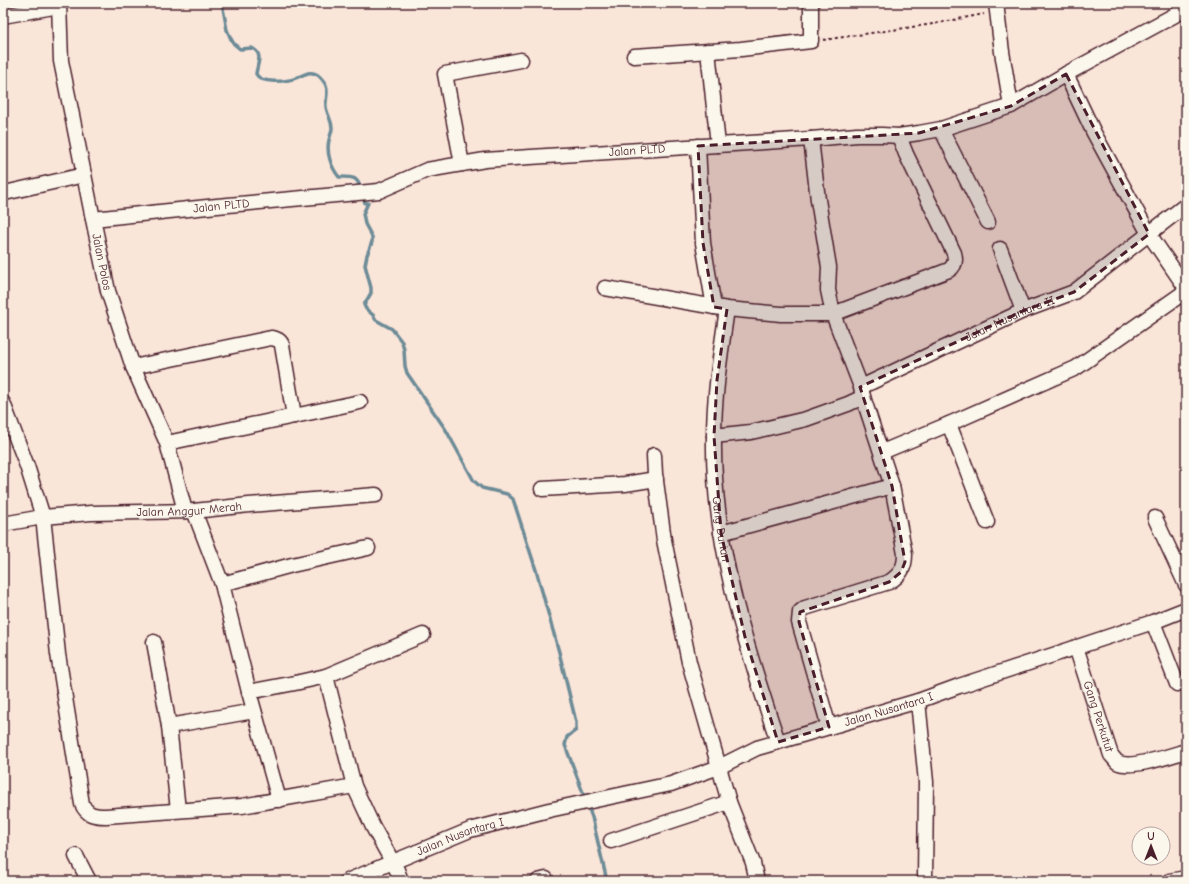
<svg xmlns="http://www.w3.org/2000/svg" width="1189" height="884" viewBox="0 0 1189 884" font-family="'Comic Neue',sans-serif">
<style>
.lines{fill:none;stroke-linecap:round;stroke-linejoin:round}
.stream{stroke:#6c8b96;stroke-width:3.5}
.minor-casing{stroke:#4a1f2b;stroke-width:17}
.path{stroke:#4a1f2b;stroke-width:2;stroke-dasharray:3 3;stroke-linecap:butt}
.minor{stroke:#fbf7ec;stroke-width:14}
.marked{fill:#4a1f2b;fill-opacity:0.2;stroke:#4a1f2b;stroke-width:3;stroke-dasharray:8 5;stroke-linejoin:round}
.labels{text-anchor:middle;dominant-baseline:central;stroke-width:3.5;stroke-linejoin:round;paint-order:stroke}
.street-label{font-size:12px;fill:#4a1f2b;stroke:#fbf7ec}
</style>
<rect width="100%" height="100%" fill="#fae5d9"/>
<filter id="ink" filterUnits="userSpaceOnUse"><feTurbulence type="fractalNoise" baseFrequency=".025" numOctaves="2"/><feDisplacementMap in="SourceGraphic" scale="8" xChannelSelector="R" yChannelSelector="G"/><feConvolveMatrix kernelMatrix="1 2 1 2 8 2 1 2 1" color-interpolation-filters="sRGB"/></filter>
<g filter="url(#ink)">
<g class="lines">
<path class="stream" d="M222,3L227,30L231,39L234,44L240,49L252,48C264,54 257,64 256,74C261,84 286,82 296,78C304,75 311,69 319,76C322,79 325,82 326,86C329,92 325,100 326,107C327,114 332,121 332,128C332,132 330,136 329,140C326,153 331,167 339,177C352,177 357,176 361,189
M363,195L365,203H368L363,214L364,218L365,224L372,237V242L367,255L365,265L371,288V293L364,305L366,309L373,315L376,320L392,329L402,342L404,350L405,366L407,373L446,430L474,481L482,488L507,494L513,499L536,570L559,652L576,722V730L567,737L565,745L585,798
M587,804L592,817L607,881"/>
<defs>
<g id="minor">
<path id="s1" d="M59,3L61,61L93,219L108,291L133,367L167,443L185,511"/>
<path d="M996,3L1002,52L1011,106"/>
<path d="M3,16L59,6"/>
<path d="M708,51L718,145"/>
<path d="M634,56L741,49L811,41V3"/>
<path d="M1066,74L1094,133L1149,234L1186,288"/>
<path d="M941,129L988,222"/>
<path d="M698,146L703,243L714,307"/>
<path d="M462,164L445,74L521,60"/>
<path d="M9,192L84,175"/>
<path id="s2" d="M93,219L217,206L379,191L427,170L485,160L811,139L857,135H882L899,136L919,133L941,129L1011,106L1066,74L1186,9"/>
<path d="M1000,249L1023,311"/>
<path d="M605,288L727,309L781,314H833L949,270C955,266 956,260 954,253L906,154L899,136"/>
<path id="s3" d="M727,309C721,351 714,393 714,436C712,542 745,643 778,742"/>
<path d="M133,367L271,338C277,339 280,340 282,345L294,416"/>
<path id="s4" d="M861,387L1023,311L1074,292L1186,205"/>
<path d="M3,403L27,466L43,517L58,654L82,804C87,815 94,816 106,816L242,806L354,786"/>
<path d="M949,424L987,522"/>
<path d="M714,436L751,432L806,419L848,404L863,397L861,387L833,314L828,290L829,267L818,200L811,139"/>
<path d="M167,443L360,402"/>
<path d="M882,452L949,424L1076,368L1186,291"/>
<path d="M654,455L655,474L664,540L689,662L729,802L753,863L757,881"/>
<path d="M542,489L625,484L656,479"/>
<path d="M194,511L222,584L249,692L279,800"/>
<path d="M1155,518L1186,585"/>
<path id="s5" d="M3,524L43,517L91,513L194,511L249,505L376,495"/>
<path d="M721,533L892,486"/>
<path d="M222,584L292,565L368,548"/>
<path d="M1153,622L1177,684"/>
<path d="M154,642L169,726L178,810"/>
<path id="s6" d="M1076,647L1111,755C1113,757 1115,760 1117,762C1130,770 1172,755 1186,751"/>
<path d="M326,676L423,635"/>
<path d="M249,692L295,683L326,676L354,786L373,827L397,870L401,881"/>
<path d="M918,701L926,782L925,881"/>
<path d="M169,726L254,711"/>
<path d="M829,727L799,622L800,612L805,608L889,582C901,575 905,567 905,554L892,486L863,397"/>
<path d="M611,841L729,802"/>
<path d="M76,856L89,881"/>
<path id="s7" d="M347,881L470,830L549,810L671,784L719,767L757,748L918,701L959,686L1153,622L1186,609"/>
<path d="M538,881L546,879"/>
<path d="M1169,881L1186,878"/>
</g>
</defs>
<use href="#minor" class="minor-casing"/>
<path class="path" d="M823,40L933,24L984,14"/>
<use href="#minor" class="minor"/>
</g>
</g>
<path class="marked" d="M1066,74L1149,234L1074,292L1023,311L860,387L892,486L905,562L901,572L889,582L800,612L799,622L829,727L778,742L745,637L721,533L714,436L717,380L727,309L714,307L703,243L698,146L919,133L1011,106Z"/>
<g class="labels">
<g class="street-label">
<text stroke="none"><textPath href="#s2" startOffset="551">Jalan PLTD</textPath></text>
<text stroke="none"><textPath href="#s2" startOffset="129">Jalan PLTD</textPath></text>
<text stroke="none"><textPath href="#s1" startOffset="263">Jalan Polos</textPath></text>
<text stroke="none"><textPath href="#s4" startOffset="164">Jalan Nusantara II</textPath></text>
<text stroke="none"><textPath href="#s5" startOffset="187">Jalan Anggur Merah</textPath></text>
<text stroke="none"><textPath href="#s3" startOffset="221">Gang Durian</textPath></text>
<text stroke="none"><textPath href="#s7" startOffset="570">Jalan Nusantara I</textPath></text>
<text stroke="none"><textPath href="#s6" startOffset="73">Gang Perkutut</textPath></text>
<text stroke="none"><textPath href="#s7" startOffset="122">Jalan Nusantara I</textPath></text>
</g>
</g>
<rect width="1189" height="884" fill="none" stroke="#fbf7ec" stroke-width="16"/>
<rect x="8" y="8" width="1173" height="868" fill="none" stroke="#4a1f2b" stroke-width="1.5" filter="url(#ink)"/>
<g transform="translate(1151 846)"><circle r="19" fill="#fbf7ec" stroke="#b4a19f"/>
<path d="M0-3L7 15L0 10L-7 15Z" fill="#4a1f2b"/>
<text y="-6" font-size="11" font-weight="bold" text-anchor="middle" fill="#4a1f2b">U</text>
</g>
</svg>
